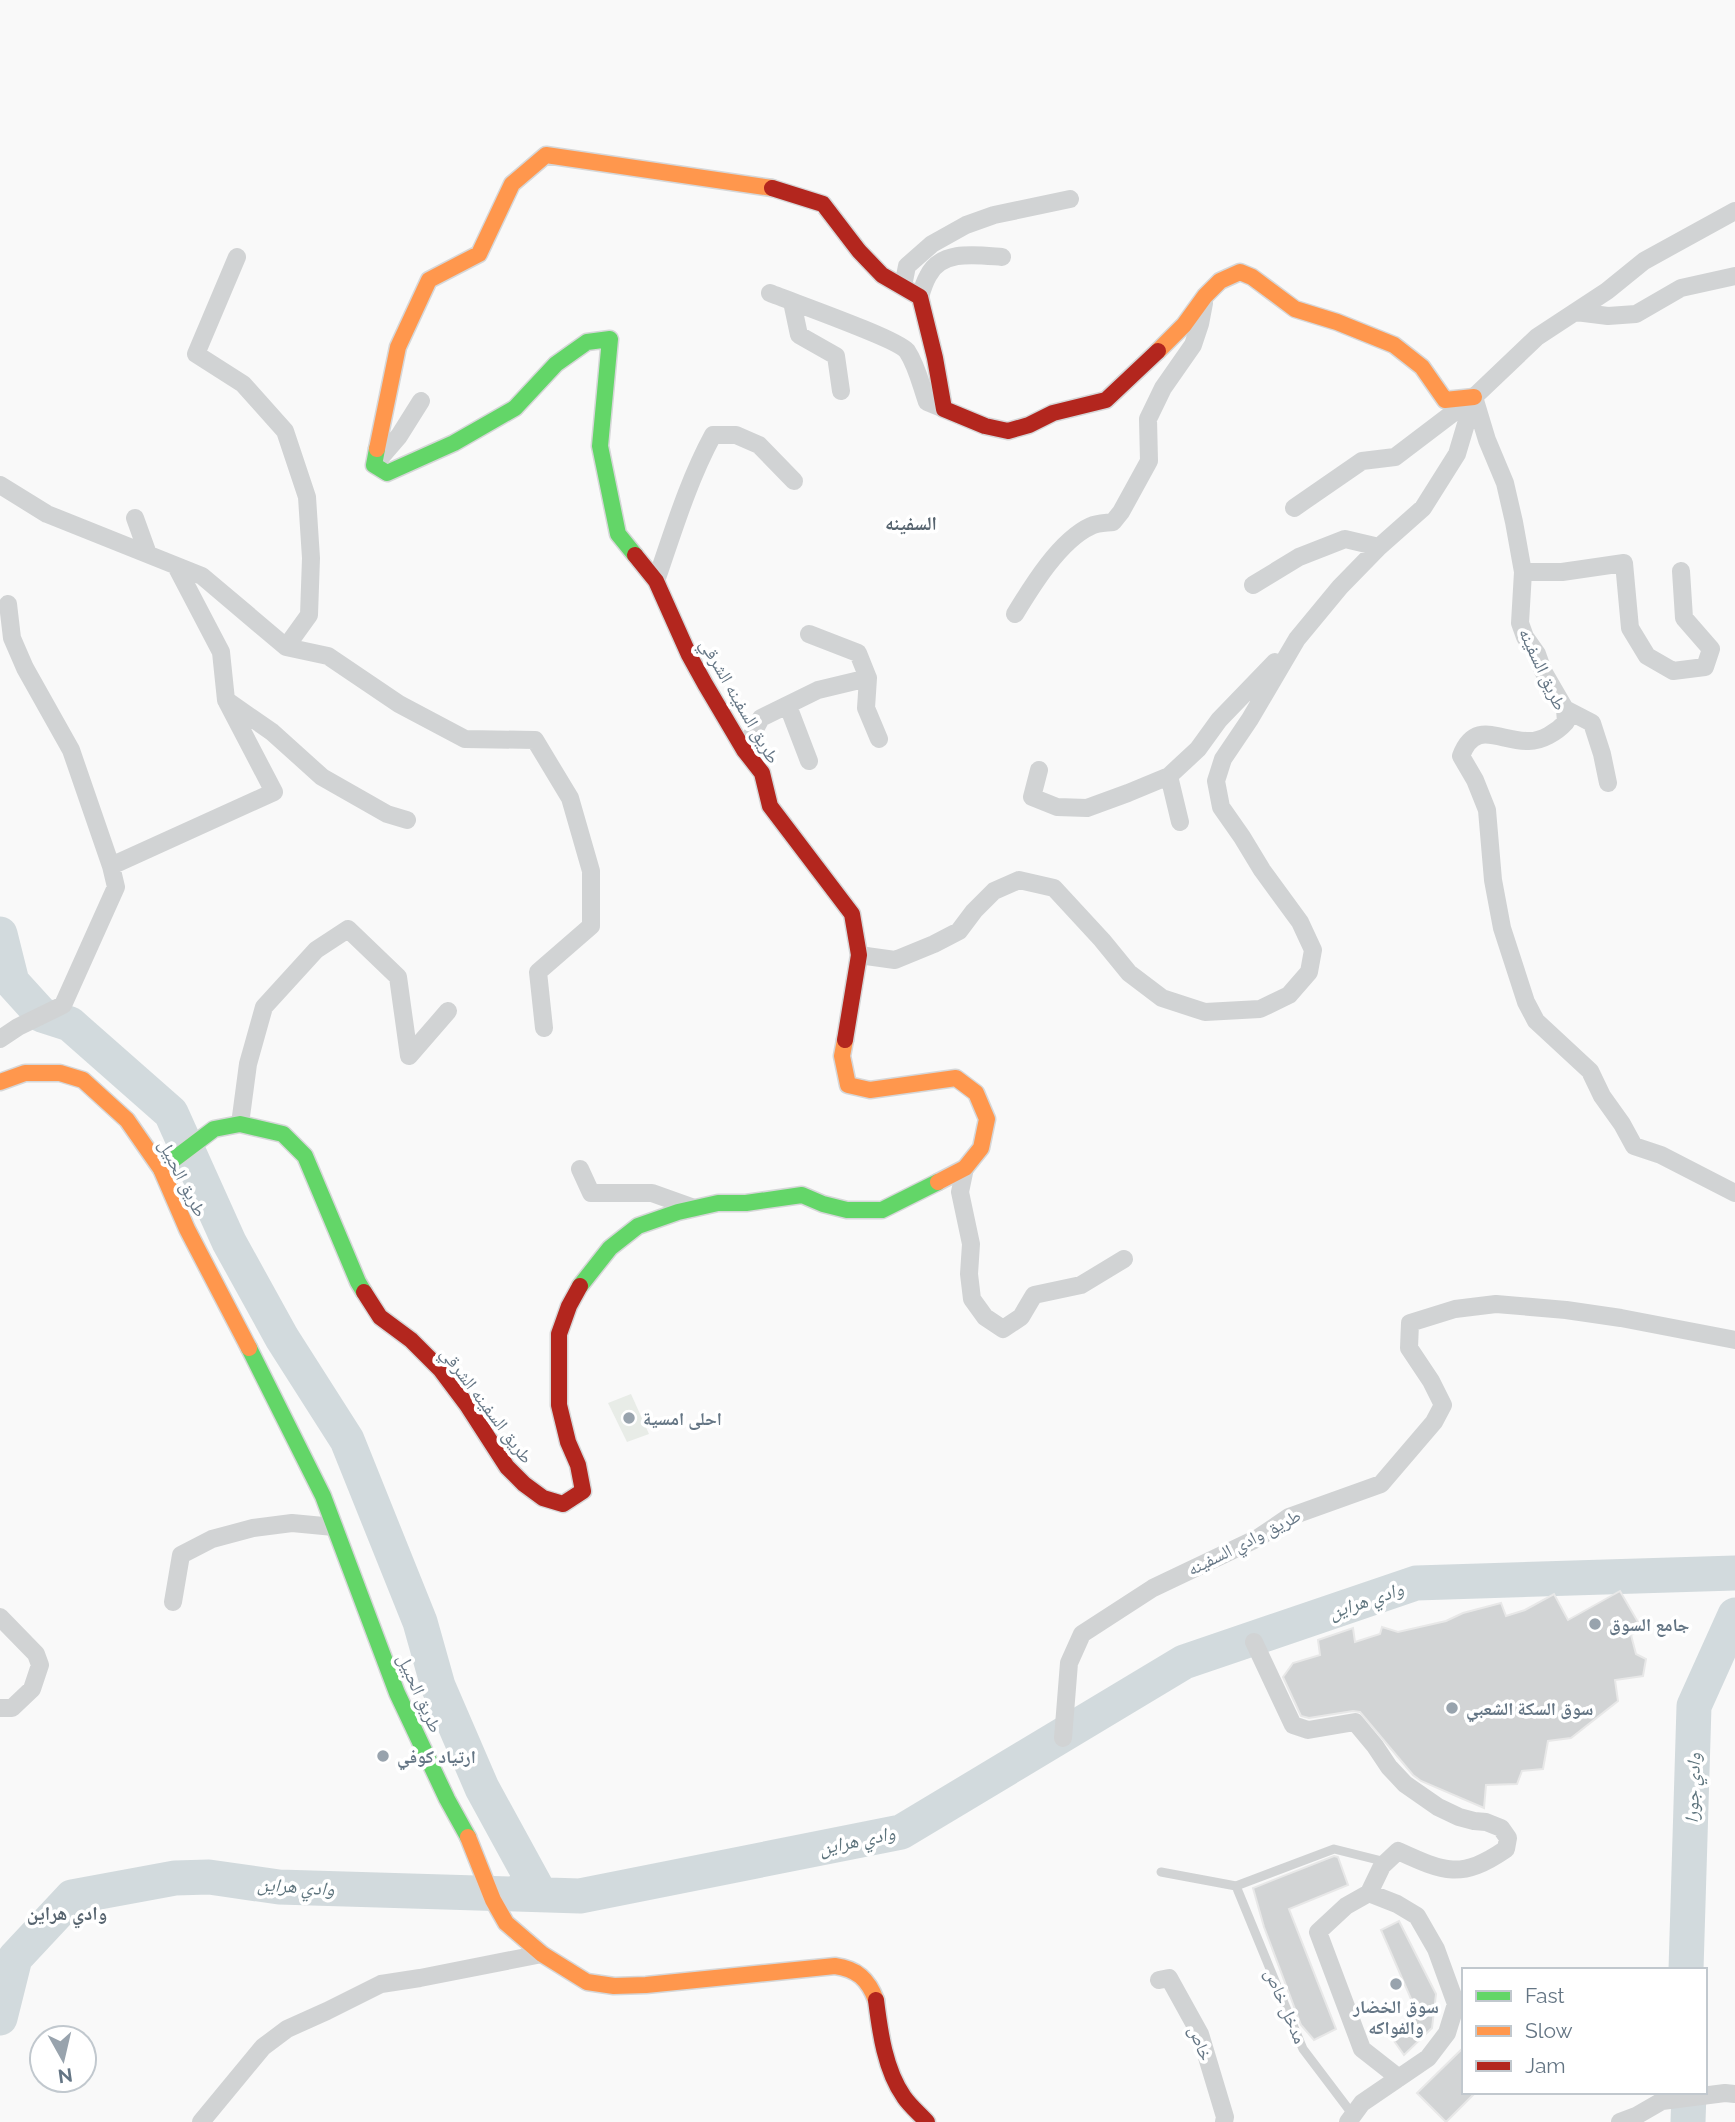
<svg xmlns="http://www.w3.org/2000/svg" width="1735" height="2122" viewBox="0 0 1735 2122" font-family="Raleway,'Noto Naskh Arabic',sans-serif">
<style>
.green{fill:#e8ece7}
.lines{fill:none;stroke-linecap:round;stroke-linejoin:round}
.river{stroke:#d2dadd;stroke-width:35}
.building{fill:#d2d4d5;stroke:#e8e8e8;stroke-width:2}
.fast-casing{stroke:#d6d7d8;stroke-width:19}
.slow-casing{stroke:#d6d7d8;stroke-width:19}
.jam-casing{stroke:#d6d7d8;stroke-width:19}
.lane{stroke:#d1d3d4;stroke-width:9}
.street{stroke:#d1d3d4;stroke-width:18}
.fast{stroke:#63d668;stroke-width:16}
.slow{stroke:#ff974d;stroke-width:16}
.jam{stroke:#b3261e;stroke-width:16}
.poi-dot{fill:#98a3ad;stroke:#fff;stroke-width:2.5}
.labels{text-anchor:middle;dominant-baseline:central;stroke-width:7;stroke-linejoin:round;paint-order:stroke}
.street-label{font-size:18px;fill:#647584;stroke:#fff}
.poi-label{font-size:18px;font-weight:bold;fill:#647584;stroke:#fff;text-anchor:start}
.neighbourhood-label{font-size:19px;font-weight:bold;fill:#56636e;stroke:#fff}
.water-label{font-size:19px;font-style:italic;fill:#5e747d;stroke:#fff}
</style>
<rect width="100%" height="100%" fill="#f9f9f9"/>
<path class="green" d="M631,1394L649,1434L627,1442L608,1403Z"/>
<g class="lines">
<path class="river" d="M0,934L12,982L42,1015L70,1024L171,1113L229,1242L282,1338L347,1440L420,1622L438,1686L482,1788L540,1894
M1686,1970L1694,1706L1735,1615
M0,2018L15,1958L72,1897L175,1878L209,1877L279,1887L580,1896L901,1832L1184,1662L1416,1583L1735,1573
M1688,2122L1689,2092"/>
</g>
<path class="building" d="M1620,1591L1642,1629L1631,1635L1636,1654L1646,1659L1643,1676L1615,1680L1618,1701L1571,1738L1548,1741L1543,1769L1522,1771L1517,1784L1486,1785L1484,1808L1421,1781L1413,1775L1360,1712L1353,1711L1309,1718L1301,1716L1283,1677L1293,1663L1320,1655L1318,1640L1353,1628L1355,1642L1380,1634L1382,1627L1398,1632L1446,1621L1463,1613L1501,1603L1506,1616L1525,1610L1554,1594L1568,1620Z
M1334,1856L1338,1857L1348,1885L1289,1909L1336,2029L1314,2040L1301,2025L1264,1927L1253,1888Z
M1399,1921L1436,1994L1432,2028L1404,2055L1392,2038L1409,2026L1415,2008L1381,1930Z
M1464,2047V2092H1476L1446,2122L1417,2093Z"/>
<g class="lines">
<defs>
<path id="fast" d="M377,449L374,465L387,473L454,443L515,408L556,364L587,342L610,339L600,446L618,534L635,555
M161,1169L214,1129L240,1124L283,1134L305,1156L358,1282L364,1292
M580,1286L610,1248L638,1226L678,1212L718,1203H746L802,1195L823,1204L847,1210H882L938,1182
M249,1348L323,1496L397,1693L447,1799L468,1837"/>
<path id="slow" d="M1158,351L1184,325L1205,296L1220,281L1240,272L1252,277L1295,309L1337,322L1394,345L1422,367L1445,400L1474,397
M377,449L398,347L429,280L479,254L512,184L546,155L772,188
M845,1040L842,1056L848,1085L870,1090L956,1078L976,1093L987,1119L981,1148L965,1168L938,1182
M0,1082L25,1073H60L83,1080L127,1120L161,1169L187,1229L249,1348
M468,1837L493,1900L506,1923L542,1954L587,1982L614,1986L646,1985L835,1966C857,1969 868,1979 876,2000"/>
<path id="jam" d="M772,188L823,204L859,251L882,275L920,297L935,358L944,409L985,426L1008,431L1029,425L1053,413L1106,400L1158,351
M635,555L656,581L689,655L705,684L744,750L762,773L770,806L852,914L859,955L845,1040
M364,1292L380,1317L411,1340L440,1369L467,1405L507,1467L524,1484L543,1498L563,1504L583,1491L578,1465L568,1442L559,1405V1334L569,1306L580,1286
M876,2000C880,2032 885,2070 904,2097C910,2106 920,2114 927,2122"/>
</defs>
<use href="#fast" class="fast-casing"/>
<use href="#slow" class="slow-casing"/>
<use href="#jam" class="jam-casing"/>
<path class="lane" d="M1161,1872L1236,1886L1334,1849L1386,1862
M1236,1886L1303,2049L1353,2115"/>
<path class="street" d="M1735,211L1644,261L1607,291L1537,337L1474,397L1487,440L1505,483L1514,522L1523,572L1520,623L1525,637L1537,654L1543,671L1565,709L1566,722C1557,732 1541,742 1527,741C1499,741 1475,719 1461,756L1475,780L1487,810L1493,880L1502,928L1526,1002L1536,1021L1590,1071L1602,1096L1622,1124L1634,1146L1661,1155L1735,1193
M237,257L196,354L243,384L285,431L307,497L311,558L309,615L286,647
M903,286L907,266L932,244L966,225L994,215L1070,199
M770,293C792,302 898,339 907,351C917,366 921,385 927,402L944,409
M920,297C922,290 924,283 928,276C941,249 977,255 1002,257
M792,302L799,335L836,356L841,391
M1576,312L1608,316L1636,314L1681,288L1735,276
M374,465L399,436L421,401
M0,485L47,514L202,576L286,647L328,656L399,704L465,739L535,740L570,798L591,871V926L538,972L544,1028
M1294,508L1362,461L1395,457L1474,397
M135,518L148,554
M176,566L221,652L226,700L272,732L322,777L387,814L407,820
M1523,572H1562L1624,563L1630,628L1647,656L1673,671L1705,667L1711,649L1684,618L1681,571
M656,581C673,532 688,481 713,435H736L759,445L794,481
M1253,585L1299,557L1345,539L1379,547
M8,604L12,638L25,668L71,750L111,866L274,792L226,700
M1015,614C1032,586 1060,540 1091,526C1097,523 1106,523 1113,522L1121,512L1149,461L1148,419L1163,388L1193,345L1200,324L1204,303
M868,678L866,708L879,739
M788,706L809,761
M1565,709L1592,723L1602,754L1608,783
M744,750L761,718L818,690L868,678L858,653L809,634
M1039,770L1032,797L1057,807L1087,808L1128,793L1169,776L1198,749L1219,720L1275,662
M1169,776L1180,822
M859,955L895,960L934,944L959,931L974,911L994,891L1019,880L1054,888L1102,940L1129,973L1162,998L1205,1012L1260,1009L1289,995L1309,972L1313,950L1300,922L1262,870L1242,837L1221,807L1216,781L1223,759L1250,719L1297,639L1340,587L1379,547L1423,508L1457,454L1474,397
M0,1039L18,1027L63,1005L116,887L111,866
M240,1124L248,1064L264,1007L316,950L348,929L398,977L409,1056L448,1011
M965,1168L960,1192L971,1244L969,1274L972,1299L985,1317L1003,1329L1021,1317L1034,1295L1081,1285L1124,1259
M580,1169L591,1193H652L694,1208
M173,1602L181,1555L212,1539L253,1528L292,1523L334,1527
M0,1617L36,1654L40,1665L32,1689L12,1708H0
M1254,1642L1293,1725L1308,1730L1355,1722L1375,1746L1389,1767L1405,1784L1438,1807L1459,1817L1474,1821L1486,1822L1501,1828L1508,1838L1506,1849C1461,1880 1444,1872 1398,1851L1382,1866L1369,1893
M1063,1738L1069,1663L1082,1634L1153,1588L1258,1538L1289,1517L1381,1484L1434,1422L1443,1405L1431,1381L1409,1348L1410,1323L1455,1309L1496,1304L1566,1310L1621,1318L1735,1340
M1159,1980L1169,1978L1200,2034L1225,2117L1224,2122
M201,2122L263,2047L287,2029L327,2011L381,1984L420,1978L542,1954
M1348,2122L1362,2103L1428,2058L1447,2033L1456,2004L1436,1949L1417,1916L1397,1904L1369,1893L1346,1906L1318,1932L1362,2049L1399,2078
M1620,2122L1636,2116L1662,2101L1725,2093L1735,2094"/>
<use href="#fast" class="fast"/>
<use href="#slow" class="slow"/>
<use href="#jam" class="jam"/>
</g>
<g class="poi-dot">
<circle cx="629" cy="1418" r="7"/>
<circle cx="1595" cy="1624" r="7"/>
<circle cx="1452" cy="1708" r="7"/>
<circle cx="383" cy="1756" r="7"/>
<circle cx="1396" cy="1984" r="7"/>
</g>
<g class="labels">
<g class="street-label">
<text transform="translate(1543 669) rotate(65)">طريق السفينه</text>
<text transform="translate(740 701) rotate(60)">طريق السفينه الشرقي</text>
<text transform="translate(183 1178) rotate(63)">طريق الحبيل</text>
<text transform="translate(487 1405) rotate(53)">طريق السفينه الشرقي</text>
<text transform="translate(1244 1542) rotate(-27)">طريق وادي السفينه</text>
<text transform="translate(420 1693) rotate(66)">طريق الحبيل</text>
<text transform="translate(1286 2006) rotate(67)">مدخل خاص</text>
<text transform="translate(1201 2043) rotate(69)">خاص</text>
</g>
<g class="poi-label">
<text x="643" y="1418">احلى امسية</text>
<text x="1609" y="1624">جامع السوق</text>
<text x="1466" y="1708">سوق السكة الشعبي</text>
<text x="397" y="1756">ارتياد كوفي</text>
<text x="1396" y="2006" text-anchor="middle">سوق الخضار<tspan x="1396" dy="21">والفواكه</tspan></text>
</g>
<g class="neighbourhood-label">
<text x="911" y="523">السفينه</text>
<text x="67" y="1913">وادي هراين</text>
</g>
<g class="water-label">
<text transform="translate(1366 1600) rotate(-19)">وادي هراين</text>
<text transform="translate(1692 1788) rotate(-88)">وادي جورا</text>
<text transform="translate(857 1840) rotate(-12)">وادي هراين</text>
<text transform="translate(296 1886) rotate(4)">وادي هراين</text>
</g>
</g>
<rect x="1462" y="1968" width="245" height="126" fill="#ffffff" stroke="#c1c8ce" stroke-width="2"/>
<rect x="1476" y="1991" width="35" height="10" fill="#63d668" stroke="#c1c8ce" stroke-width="2"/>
<text x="1525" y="2003" font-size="21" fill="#647584">Fast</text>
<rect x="1476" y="2026" width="35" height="10" fill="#ff974d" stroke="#c1c8ce" stroke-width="2"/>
<text x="1525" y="2038" font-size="21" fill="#647584">Slow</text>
<rect x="1476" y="2061" width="35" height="10" fill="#b3261e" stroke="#c1c8ce" stroke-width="2"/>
<text x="1525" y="2073" font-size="21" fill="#647584">Jam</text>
<g transform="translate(63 2059) rotate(172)"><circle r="33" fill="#ffffff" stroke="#c1c8ce" stroke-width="2"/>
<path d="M0-5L12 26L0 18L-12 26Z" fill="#98a3ad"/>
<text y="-10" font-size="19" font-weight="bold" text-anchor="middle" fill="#647584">N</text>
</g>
</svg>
